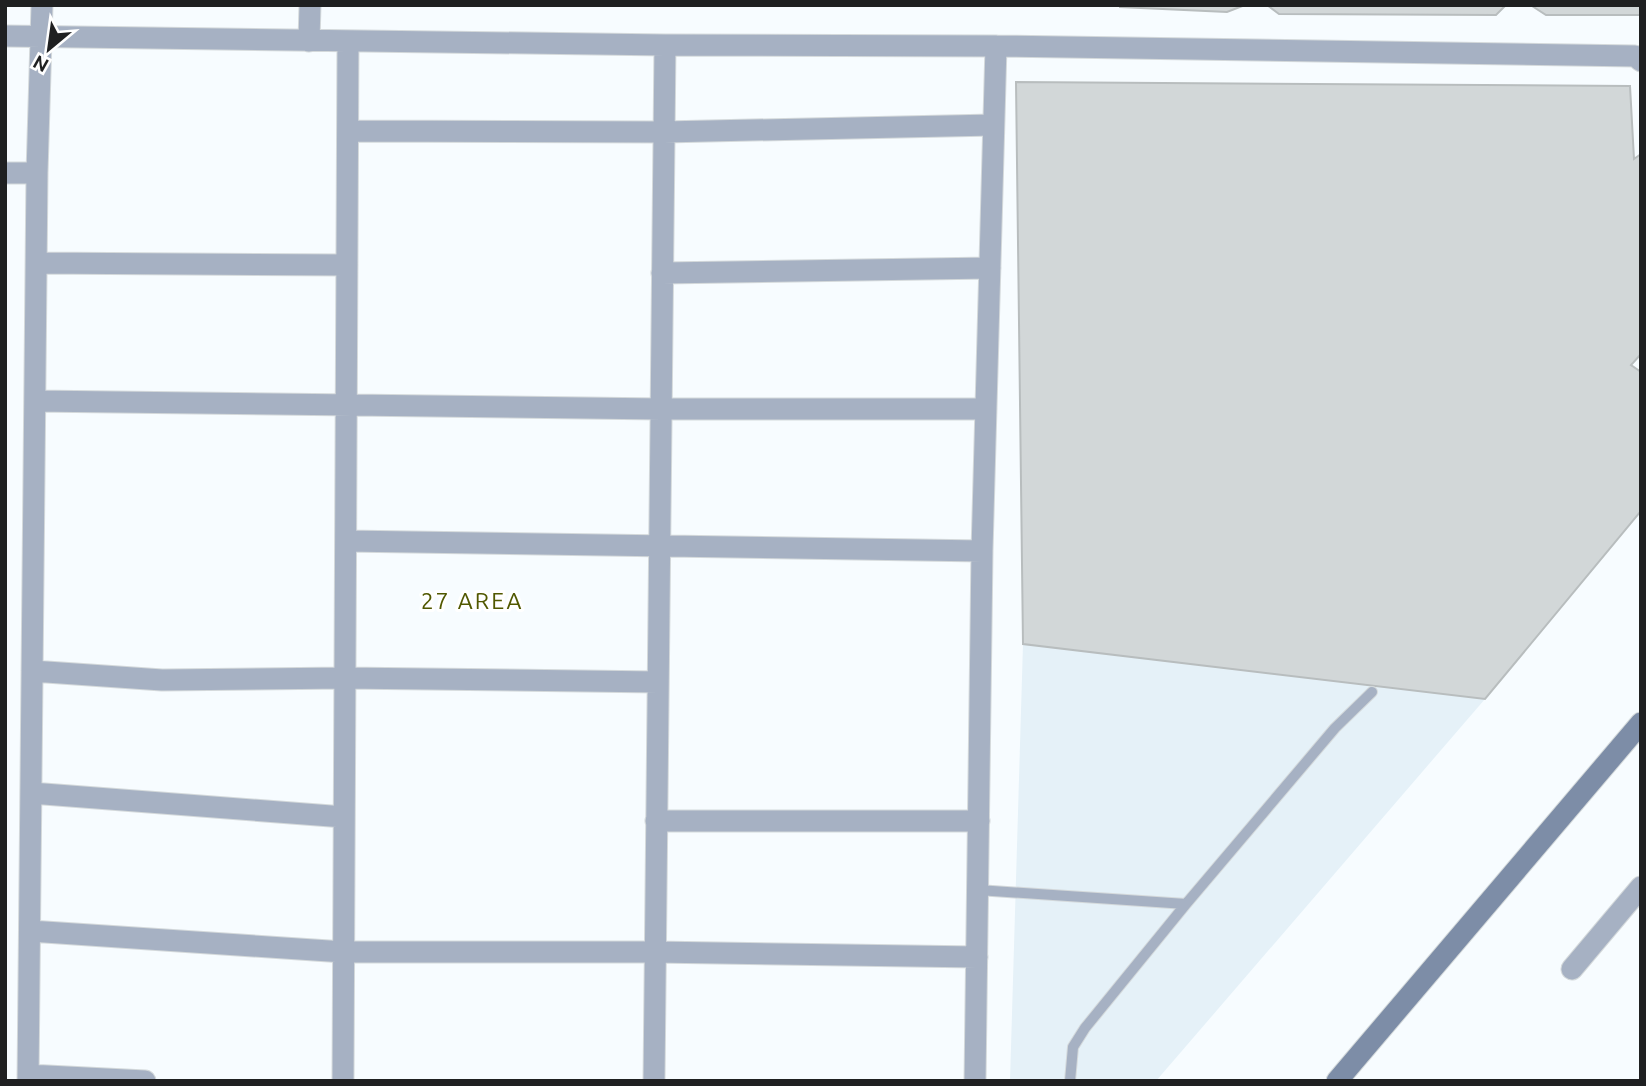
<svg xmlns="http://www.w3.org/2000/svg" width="1646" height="1086" viewBox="0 0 1646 1086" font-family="Ubuntu,sans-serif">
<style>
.built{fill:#e5f1f8}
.building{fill:#d2d7d8;stroke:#b8bdbe;stroke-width:2}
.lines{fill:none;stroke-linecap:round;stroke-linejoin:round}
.service-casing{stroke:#d4d9db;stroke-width:12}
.minor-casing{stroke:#d4d9db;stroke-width:23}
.secondary-casing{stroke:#d4d9db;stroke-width:23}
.service{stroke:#a6b1c3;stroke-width:10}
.minor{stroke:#a6b1c3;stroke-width:21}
.secondary{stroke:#7d8da7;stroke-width:21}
.labels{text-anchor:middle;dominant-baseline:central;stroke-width:6;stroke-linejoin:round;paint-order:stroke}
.neighbourhood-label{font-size:23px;letter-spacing:2px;fill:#515800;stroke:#fff}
</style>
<rect width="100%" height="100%" fill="#f7fcff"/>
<path class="built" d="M1023,644L1485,699L1156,1081H1010Z"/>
<path class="building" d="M1120,5H1245L1227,12L1120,7Z
M1267,5H1506L1496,15L1279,14Z
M1507,5H1641V15H1546L1532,6Z
M1016,82L1630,86L1634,159L1641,154V354L1631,365L1641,372V511L1485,699L1023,644Z"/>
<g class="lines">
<defs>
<path id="service" d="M978,890L1186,904
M1070,1081L1073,1047L1085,1028L1186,904L1335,728L1372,692"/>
<path id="minor" d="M5,36L665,45L996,46L1635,56L1641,61
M309,41L310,5
M348,131L664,132L993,125
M5,173H37
M37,263L347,265
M662,273L990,268
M35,401L661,409H986
M346,541L982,551
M32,671L162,680L345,678L658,682
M31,793L344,817
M656,821H979
M30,931L344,952H655L977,957
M1572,969L1641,887
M28,1075L145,1081
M28,1081L37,173L42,5
M343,1081L348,41
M654,1081L665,45
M975,1081L982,551L996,46"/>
<path id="secondary" d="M1337,1081L1641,723"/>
</defs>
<use href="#service" class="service-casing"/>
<use href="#minor" class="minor-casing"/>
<use href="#secondary" class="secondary-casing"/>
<use href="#service" class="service"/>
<use href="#minor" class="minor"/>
<use href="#secondary" class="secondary"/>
</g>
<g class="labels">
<g class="neighbourhood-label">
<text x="472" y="600">27 AREA</text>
</g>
</g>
<rect width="1646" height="1086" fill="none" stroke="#1f2021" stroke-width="14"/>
<g transform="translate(49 49) rotate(209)" stroke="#ffffff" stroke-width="5" paint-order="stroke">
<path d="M0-5L12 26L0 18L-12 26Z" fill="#1f2021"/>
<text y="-10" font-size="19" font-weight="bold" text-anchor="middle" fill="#1f2021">N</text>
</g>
</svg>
